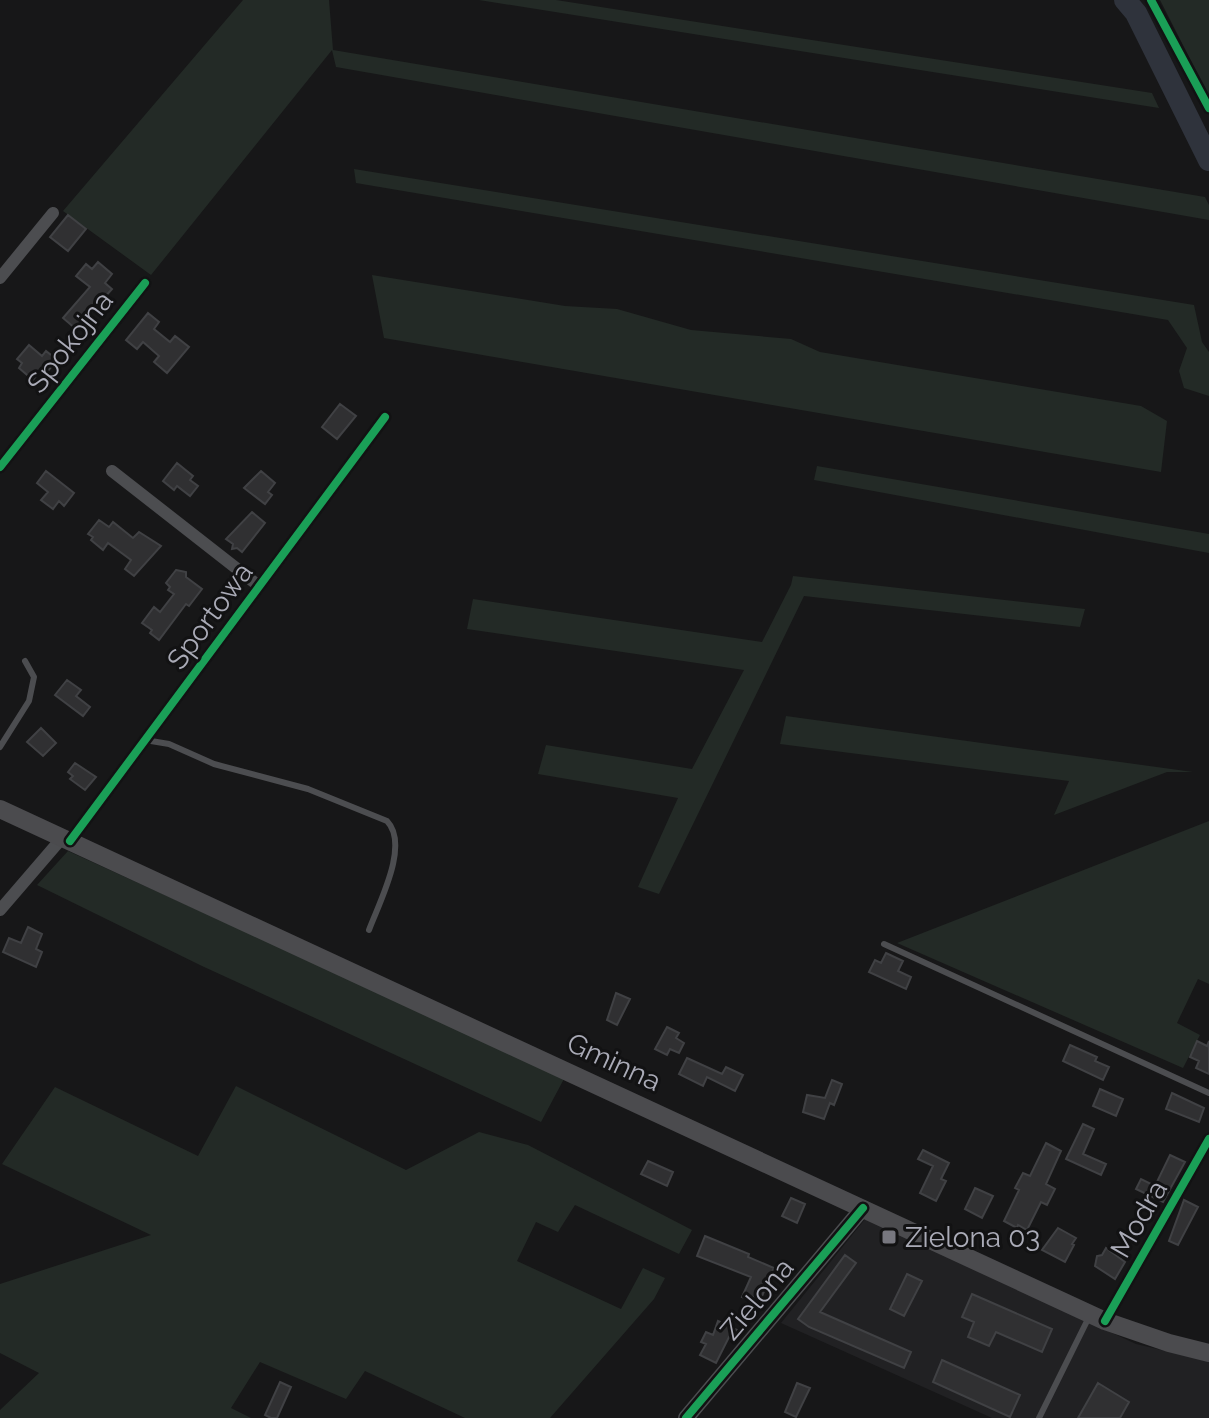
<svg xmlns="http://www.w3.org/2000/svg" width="1209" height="1418" viewBox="0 0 1209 1418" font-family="Raleway,sans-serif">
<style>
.built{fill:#212123}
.green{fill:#232a26}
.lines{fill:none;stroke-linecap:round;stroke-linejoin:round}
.river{stroke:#2f333c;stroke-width:22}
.building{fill:#303032;stroke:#404144;stroke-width:2}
.service{stroke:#4c4d50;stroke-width:6}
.minor{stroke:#4c4d50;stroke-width:12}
.tertiary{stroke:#4c4d50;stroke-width:16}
.secondary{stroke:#4b4b4e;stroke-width:18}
.cycleway-casing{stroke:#121213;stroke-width:13}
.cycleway{stroke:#1a9f57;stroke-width:8}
.poi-dot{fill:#77777f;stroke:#121213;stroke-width:3}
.labels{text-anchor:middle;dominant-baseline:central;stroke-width:6;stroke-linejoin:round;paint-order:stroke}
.street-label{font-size:28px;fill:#aaabb7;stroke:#121213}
.poi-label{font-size:28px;fill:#aaabb7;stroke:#121213;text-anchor:start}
</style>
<rect width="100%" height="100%" fill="#171718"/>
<path class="built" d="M866,1218L1136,1344L1209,1361V1418H992L781,1323Z"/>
<path class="green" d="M243,0H329L333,50L1205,197L1209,205V220L336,67L332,50L151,275L63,211Z
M479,0H556L1152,93L1159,108Z
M1160,0H1209V96Z
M354,169L1194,305L1202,342L1209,352V396L1184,388L1179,371L1187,348L1168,320L356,183Z
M372,275L565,306L617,309L691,330L791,339L820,352L1141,406L1167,421L1161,472L384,338Z
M817,466L1209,534V553L814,480Z
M793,576L1085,609L1080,627L804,596L659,894L638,887L678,798L538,774L546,745L692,769L744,670L467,629L473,599L762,642L791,585Z
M786,716L1193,772H1167L1054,815L1069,781L780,744Z
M1209,821V984L1198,979L1177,1023L1200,1035L1183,1068L897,943Z
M68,851L565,1077L541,1122L202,966L37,885Z
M236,1086L406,1170L479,1132L528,1145L692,1230L679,1254L575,1205L558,1232L536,1222L517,1261L621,1309L643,1268L665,1278L654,1299L550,1418H465L365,1371L346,1399L260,1362L231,1408L251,1418H0V1410L39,1373L0,1353V1284L151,1235L2,1164L55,1087L198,1156Z"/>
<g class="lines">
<path class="river" d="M1125,0L1136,13L1209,160"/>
</g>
<path class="building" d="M68,215L86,229L68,251L50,237Z
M98,262L112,274L105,283L112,289L76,329L63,318L90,287L76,276L86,264L92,269Z
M148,313L159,322L154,329L170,342L175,336L189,347L167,373L154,362L159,356L143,342L137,349L126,340Z
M29,345L42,356L46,351L57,360L47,372L42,368L33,380L19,368L22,363L17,359Z
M340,404L356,416L337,439L322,427Z
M177,463L193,476L190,480L198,486L190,496L177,486L174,490L163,481Z
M46,471L74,493L64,506L59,501L53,509L41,500L48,492L37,483Z
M261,471L275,483L268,492L272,495L265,504L244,488Z
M252,512L265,523L242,552L237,548L232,549L233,544L226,539Z
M99,520L109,527L113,522L133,538L139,532L161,546L134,576L125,569L131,560L108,543L103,550L91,540L93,537L88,534Z
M176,570L186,572V577L202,589L189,606L186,604L159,640L150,633L152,630L142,623L154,607L160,612L174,594L168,590L170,587L166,583Z
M67,680L81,690L76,696L90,707L83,716L55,695Z
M41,728L56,743L43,756L27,742Z
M75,763L96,777L85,790L70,779L73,776L68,772Z
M28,927L42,934L36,949L42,952L36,967L3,952L9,938L21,943Z
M886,953L903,961L898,971L911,977L906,989L869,972L875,960L881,963Z
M616,993L630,999L617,1025L607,1020Z
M667,1027L679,1033L676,1038L684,1043L679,1053L670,1049L667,1055L655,1049Z
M1197,1041L1207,1046L1209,1041V1074L1196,1068L1199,1061L1190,1057Z
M1070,1045L1097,1057L1095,1061L1109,1067L1103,1080L1063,1061Z
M687,1058L722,1074L726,1067L743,1075L735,1091L707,1077L703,1086L679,1074Z
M832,1080L842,1084L834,1105L830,1103L824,1119L803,1112L807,1095L825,1098Z
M1100,1089L1123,1099L1116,1116L1093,1106Z
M1172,1093L1204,1108L1199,1122L1166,1109Z
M1083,1124L1094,1129L1083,1154L1106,1164L1101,1175L1066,1159Z
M1046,1143L1061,1151L1046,1184L1055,1189L1047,1205L1041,1202L1027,1230L1018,1225L1017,1228L1004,1221L1019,1190L1015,1188L1023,1173L1030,1176Z
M923,1150L949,1163L941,1179L946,1181L936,1201L920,1193L933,1166L918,1159Z
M1170,1155L1185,1162L1163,1202L1136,1189L1141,1179L1155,1186Z
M648,1161L673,1172L667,1186L641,1174Z
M975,1188L993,1196L982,1218L965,1209Z
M791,1198L805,1204L797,1223L782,1216Z
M1184,1200L1198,1207L1178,1245L1169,1241Z
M1058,1228L1076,1238L1072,1244L1074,1245L1065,1262L1042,1250Z
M705,1236L749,1254L748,1257L774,1268L760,1301L753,1297L751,1301L742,1297L751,1277L697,1256Z
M1106,1248L1125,1262L1115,1279L1095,1266L1097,1256L1102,1255Z
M845,1255L856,1263L820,1312L911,1352L904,1368L809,1327L798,1319Z
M907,1274L922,1281L904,1316L890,1309Z
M972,1294L1052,1329L1042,1352L996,1332L989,1346L968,1337L974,1322L962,1317Z
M718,1321L737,1330L733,1339L729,1337L716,1363L700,1355L706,1344L701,1342L706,1332L713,1335Z
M942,1360L1020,1395L1010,1417L933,1382Z
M280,1382L291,1387L277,1418H271L265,1415Z
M797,1383L810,1388L796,1417L785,1412Z
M1098,1383L1129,1402L1120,1418H1078Z"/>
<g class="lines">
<path class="service" d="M145,740L169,744L214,764L308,789L387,821C410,845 379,903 369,930
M0,747L29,701L34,677L25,661
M884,944L1209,1093
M1039,1418L1089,1317"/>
<path class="minor" d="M0,278L53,213
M0,467L145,283
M112,471L259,586
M70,841L385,417
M0,910L62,838
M1105,1321L1209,1139"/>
<path class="tertiary" d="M686,1418L863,1208"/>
<path class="secondary" d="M0,809L1105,1321L1169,1343L1209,1353"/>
<defs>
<path id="cycleway" d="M1151,0L1209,108
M0,467L145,283
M70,841L385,417
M1105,1321L1209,1139
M686,1418L863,1208"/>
</defs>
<use href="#cycleway" class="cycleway-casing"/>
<use href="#cycleway" class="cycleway"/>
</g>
<rect class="poi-dot" x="881" y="1229" width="16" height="16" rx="4"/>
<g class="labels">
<g class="street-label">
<text transform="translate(70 342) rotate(-52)">Spokojna</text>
<text transform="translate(210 616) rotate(-54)">Sportowa</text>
<text transform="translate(614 1062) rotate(25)">Gminna</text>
<text transform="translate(1139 1219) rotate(-60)">Modra</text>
<text transform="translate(757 1299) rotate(-50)">Zielona</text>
</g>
<g class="poi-label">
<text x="905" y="1237">Zielona 03</text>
</g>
</g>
</svg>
